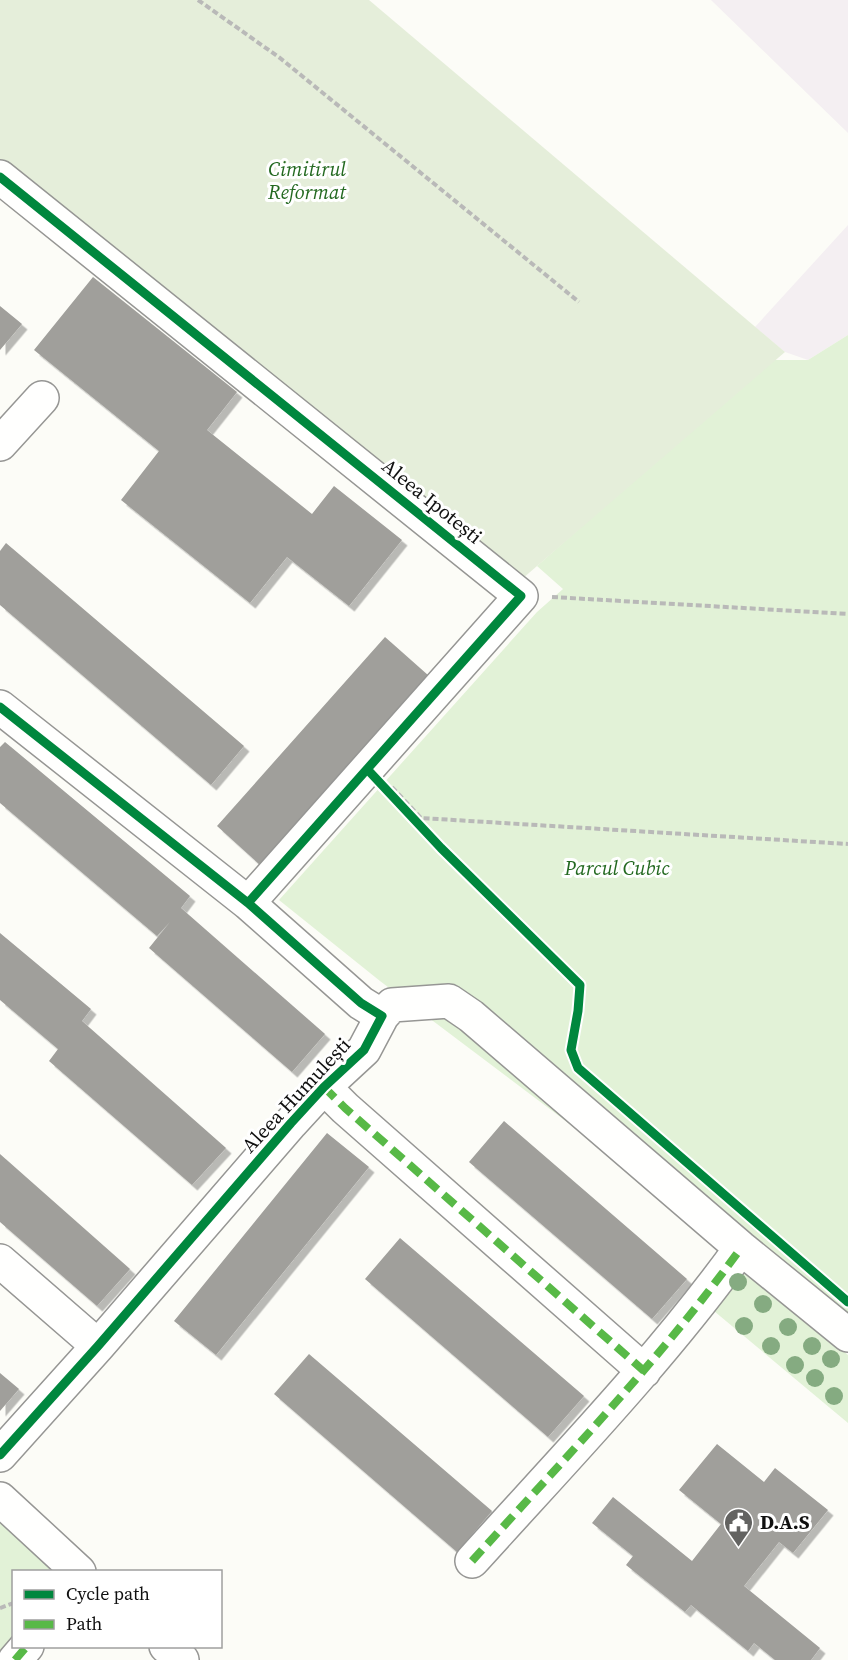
<svg xmlns="http://www.w3.org/2000/svg" width="848" height="1660" viewBox="0 0 848 1660" font-family="'Source Serif 4',serif">
<style>
.industrial{fill:#f4eff2}
.green{fill:#e2f2d7}
.cemetery{fill:#e5eeda}
.building{fill:#a09f9b;filter:url(#shadow)}
.lines{fill:none;stroke-linecap:round;stroke-linejoin:round}
.minor-casing{stroke:#969694;stroke-width:36}
.path{stroke:#b9b9b8;stroke-width:4;stroke-dasharray:6 3;stroke-linecap:butt}
.minor{stroke:#fffffe;stroke-width:33}
.quiet{stroke:#58b947;stroke-width:8;stroke-dasharray:15 8;stroke-linecap:butt}
.cycleway-casing{stroke:#fff;stroke-width:13}
.cycleway{stroke:#00873e;stroke-width:9}
.tree{fill:#85ab81}
.labels{text-anchor:middle;dominant-baseline:central;stroke-width:6;stroke-linejoin:round;paint-order:stroke}
.park-label{font-size:20px;font-style:italic;fill:#236920;stroke:#fff}
.street-label{font-size:20px;fill:#101010;stroke:#fff}
.poi-label{font-size:20px;font-weight:bold;fill:#101010;stroke:#fff;text-anchor:start}
</style>
<defs>
<filter id="shadow"><feDropShadow dx="5.5" dy="5.5" stdDeviation="0" flood-color="#0004"/></filter>
</defs>
<rect width="100%" height="100%" fill="#fcfcf7"/>
<path class="industrial" d="M711,0H848V133Z
M848,225V335L808,360L785,352L755,327Z"/>
<path class="green" d="M848,335V1334L380,981L279,900L537,612L563,589L537,566L770,360H808Z
M740,1261L848,1355V1423L708,1306Z
M0,1514L63,1571L14,1572L13,1639L0,1654Z"/>
<path class="cemetery" d="M0,0H369L785,352L522,579L0,160Z"/>
<path class="building" d="M93,277L237,392L207,430L312,514L334,486L402,540L349,606L287,557L250,603L121,500L159,451L34,350Z
M0,306L22,324L0,350Z
M6,543L244,746L211,785L0,605V551Z
M385,637L429,676L260,865L217,826Z
M5,742L190,896L181,908L325,1034L292,1072L149,948L170,922L157,936L0,803V747Z
M0,933L91,1009L82,1021L226,1148L192,1185L49,1061L58,1049L0,1000Z
M504,1121L687,1279L652,1319L469,1162Z
M327,1133L369,1167L216,1355L174,1321Z
M0,1154L130,1269L97,1306L0,1222Z
M400,1238L584,1396L548,1437L365,1279Z
M309,1354L492,1511L457,1552L274,1394Z
M0,1373L19,1389L0,1411Z
M717,1444L764,1482L775,1468L828,1510L793,1553L779,1542L744,1586L820,1648L811,1660H775L754,1643L748,1651L691,1605L685,1612L626,1565L633,1556L592,1523L613,1497L692,1561L721,1524L679,1490Z"/>
<g class="lines">
<defs>
<path id="minor" d="M0,177L521,596L248,903
M0,444L42,398
M0,707L248,903L361,1003L382,1016L364,1050L324,1087L291,1123L98,1346L0,1455
M382,1016L392,1005L449,1001L471,1016L741,1248L848,1335
M324,1087L345,1108L644,1371
M0,1261L98,1346
M0,1499L79,1572
M472,1561C564,1459 660,1360 741,1248
M166,1646L182,1660
M15,1660L27,1646"/>
</defs>
<use href="#minor" class="minor-casing"/>
<path class="path" d="M198,0L280,58L579,302
M552,597L848,614
M392,787L421,818L848,844
M0,1608L14,1603"/>
<use href="#minor" class="minor"/>
<path class="quiet" d="M324,1087L345,1108L644,1371
M472,1561C564,1459 660,1360 741,1248
M15,1660L27,1646"/>
<defs>
<path id="cycleway" d="M0,177L521,596L248,903
M0,707L248,903L361,1003L382,1016L364,1050L324,1087L291,1123L98,1346L0,1455
M367,769L441,848L580,985L578,1011L571,1050L578,1068L848,1302"/>
</defs>
<use href="#cycleway" class="cycleway-casing"/>
<use href="#cycleway" class="cycleway"/>
</g>
<g class="tree">
<circle cx="738" cy="1282" r="9"/>
<circle cx="763" cy="1304" r="9"/>
<circle cx="744" cy="1326" r="9"/>
<circle cx="788" cy="1327" r="9"/>
<circle cx="771" cy="1346" r="9"/>
<circle cx="812" cy="1346" r="9"/>
<circle cx="831" cy="1359" r="9"/>
<circle cx="795" cy="1365" r="9"/>
<circle cx="815" cy="1378" r="9"/>
<circle cx="834" cy="1396" r="9"/>
</g>
<defs>
<symbol id="civic-pin" viewBox="-11 -11 22 30"><path d="M0 17L-7.5 6A9.5 9.5 0 1 1 7.5 6Z" fill="#636361" stroke="#fff"/><path d="M-.6-6.5H3V-4.5H.6V-3L4-1V1h2V6H-6V1h2V-1L-.6-3ZM-1.2 2.5V6h2.4V2.5Z" fill="#fff"/></symbol>
</defs>
<g fill-rule="evenodd">
<use href="#civic-pin" x="722" y="1506" width="33" height="45"/>
</g>
<g class="labels">
<g class="park-label">
<text x="307" y="169">Cimitirul<tspan x="307" dy="23">Reformat</tspan></text>
<text x="617" y="868">Parcul Cubic</text>
</g>
<g class="street-label">
<text transform="translate(432 501) rotate(39)">Aleea Ipotești</text>
<text transform="translate(296 1095) rotate(-47)">Aleea Humulești</text>
</g>
<g class="poi-label">
<text x="760" y="1522">D.A.S</text>
</g>
</g>
<rect x="12" y="1570" width="210" height="78" fill="#ffffff" stroke="#9f9f9f" stroke-width="1.5"/>
<rect x="24" y="1590" width="30" height="9" fill="#00873e" stroke="#9f9f9f" stroke-width="1.5"/>
<text x="66" y="1600" font-size="18" fill="#101010">Cycle path</text>
<rect x="24" y="1620" width="30" height="9" fill="#58b947" stroke="#9f9f9f" stroke-width="1.5"/>
<text x="66" y="1630" font-size="18" fill="#101010">Path</text>
</svg>
